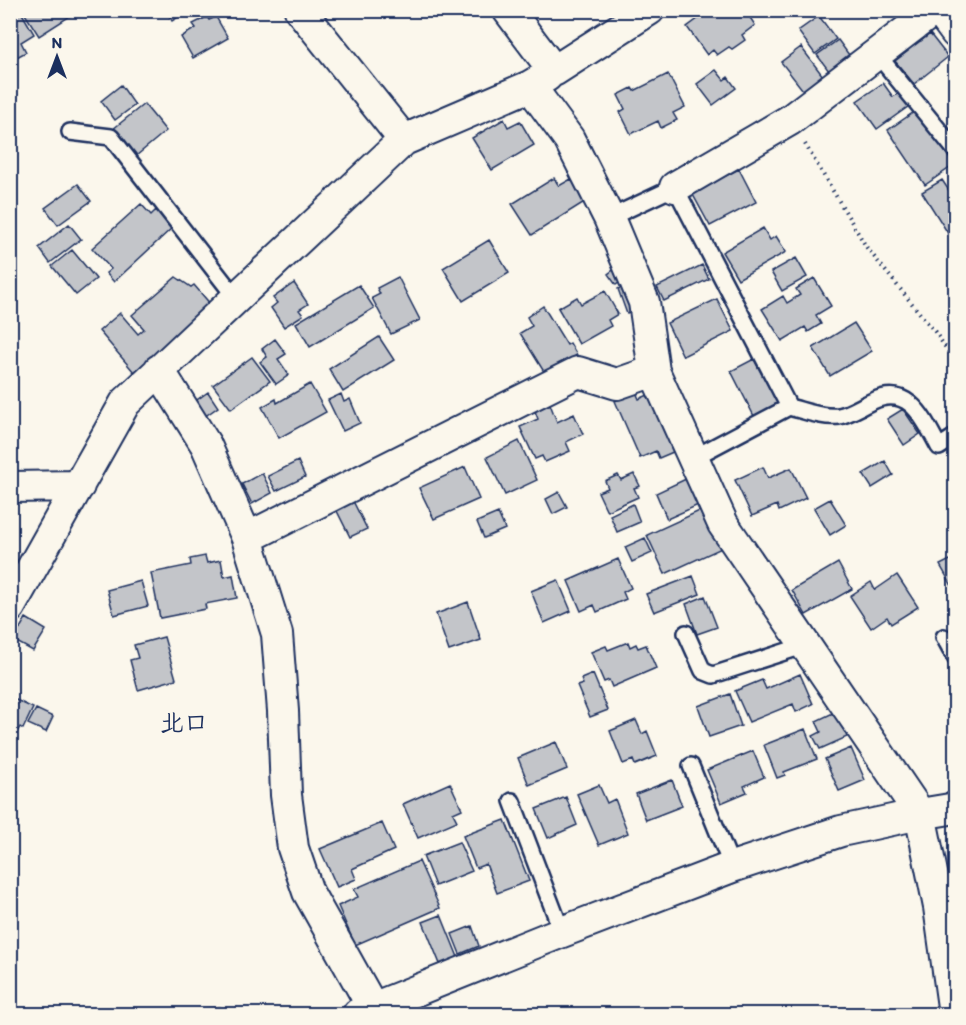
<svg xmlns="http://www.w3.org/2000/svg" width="966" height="1025" viewBox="0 0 966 1025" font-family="Itim,'Klee One',sans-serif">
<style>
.building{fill:#c3c5c9;stroke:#1b2f5e;stroke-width:1.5}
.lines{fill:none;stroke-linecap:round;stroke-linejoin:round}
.lane-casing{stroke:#1b2f5e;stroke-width:20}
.street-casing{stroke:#1b2f5e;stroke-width:34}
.path{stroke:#1b2f5e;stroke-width:4;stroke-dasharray:1.5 4.5;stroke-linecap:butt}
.lane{stroke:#fbf7ec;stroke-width:15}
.street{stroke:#fbf7ec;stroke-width:30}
.labels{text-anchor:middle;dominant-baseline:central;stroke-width:5;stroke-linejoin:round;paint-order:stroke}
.neighbourhood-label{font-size:24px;font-weight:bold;fill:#1b2f5e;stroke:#fbf7ec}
</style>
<rect width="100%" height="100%" fill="#fbf7ec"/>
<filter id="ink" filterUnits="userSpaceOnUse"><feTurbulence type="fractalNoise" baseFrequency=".0167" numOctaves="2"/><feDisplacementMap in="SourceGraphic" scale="12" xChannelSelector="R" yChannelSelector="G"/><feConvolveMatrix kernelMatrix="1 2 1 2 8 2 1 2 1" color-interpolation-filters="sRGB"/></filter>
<g filter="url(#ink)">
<path class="building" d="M10,10H20L34,34L21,42L26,52L15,58L10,53Z
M31,10H74L75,13L39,36L25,14Z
M166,10H190L172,21Z
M710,10H745L755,25L742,35L745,40L732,49L729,47L717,55L713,50L707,55L687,27Z
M819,16L836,39L815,54L798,31Z
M207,17L209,20L216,17L228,38L193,58L181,37L196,28L193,24Z
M930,34L948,57L914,84L895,61L908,51L905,47L918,37L921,41Z
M838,40L849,55L856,50L862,59L835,79L817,55Z
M801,47L829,84L809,98L781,62Z
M716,70L724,80L728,77L736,88L713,105L697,84Z
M668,74L685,107L673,113L677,120L661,128L658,121L631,134L620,112L625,109L618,95L632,88L634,91Z
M883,83L893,97L899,93L909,106L877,129L857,101Z
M121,85L135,105L115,120L101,101Z
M144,104L166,131L136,156L113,129Z
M917,110L954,165L925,185L888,130Z
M504,119L508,127L520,121L534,145L492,170L472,138Z
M739,169L756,202L710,226L692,193Z
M554,178L559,186L571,179L586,201L532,235L512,204Z
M942,180L956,201V231L949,235L922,192Z
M78,184L91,201L58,225L45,208Z
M141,204L151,215L156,210L172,228L114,282L106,273L111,269L92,248Z
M69,224L81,239L50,263L39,248Z
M763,228L770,240L776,236L786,252L738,279L722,252Z
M489,240L509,273L463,301L443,268Z
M72,250L96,279L76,295L52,266Z
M796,258L807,277L782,291L771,272Z
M620,265L628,276L616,285L608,274Z
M702,265L709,279L664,301L657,287Z
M176,277L191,287L194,285L212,306L134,372L99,331L120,313L138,334L144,329L132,315Z
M398,277L420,320L391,334L372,298L380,294L377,288Z
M814,278L831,306L816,315L821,324L808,332L805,327L782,341L762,309L783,296L787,303L800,295L796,289Z
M294,283L308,304L299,310L303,315L284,327L271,308L277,303L273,298Z
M632,283L641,309L627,314L618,289Z
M359,285L374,308L310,347L296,323Z
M605,291L618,314L608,320L611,326L579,344L558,308L577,297L581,304Z
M717,299L733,331L683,356L667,323Z
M543,306L567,345L570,343L577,355L546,375L520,333L532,326L527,317Z
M854,323L872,351L830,376L813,348Z
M379,337L394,360L343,392L329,369Z
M275,339L286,354L278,359L289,375L276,384L260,362L267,357L262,349Z
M252,357L270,381L231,409L213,385Z
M754,359L779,406L755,418L731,371Z
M310,384L326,412L279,438L262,407L276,399L277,403Z
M208,392L218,407L204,417L194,402Z
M636,392L639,399L655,392L680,449L659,458L656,451L640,458L615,401Z
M341,394L344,402L350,399L360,423L343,431L328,400Z
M550,404L557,422L574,414L583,434L566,442L570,451L545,462L542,456L535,459L520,427L538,419L535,411Z
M903,409L920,434L904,445L887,419Z
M519,441L537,480L505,495L487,457Z
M298,461L305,477L276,491L268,476Z
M885,461L893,475L872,488L863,474Z
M465,467L479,499L434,519L419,488Z
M763,467L768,478L791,468L806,498L779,511L777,505L752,516L735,480Z
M262,473L272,493L252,504L242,484Z
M634,474L640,486L634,488L638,497L607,511L598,492L608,488L605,481L618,475L621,480Z
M688,478L705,502L667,519L656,493Z
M559,492L567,507L553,514L546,499Z
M351,497L367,529L350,537L334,505Z
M830,499L846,525L830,535L814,508Z
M633,504L640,522L617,532L610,515Z
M706,508L724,547L665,574L647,535Z
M498,513L505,529L484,538L477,522Z
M645,538L652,553L632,562L625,547Z
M205,556L207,563L221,560L224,577L233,575L237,598L205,604L206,609L160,618L151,573L191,565L190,559Z
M956,557V593L940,565Z
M618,559L631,588L623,592L626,599L597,612L594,605L581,611L568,581Z
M838,563L852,589L806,615L792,590Z
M897,575L918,607L891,624L887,617L871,628L850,596L871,582L875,590Z
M693,576L700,594L654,612L646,594Z
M558,580L571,611L544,623L531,591Z
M141,581L148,606L114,615L107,590Z
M705,596L717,627L697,634L686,604Z
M468,602L481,640L449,651L436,614Z
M26,618L46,630L33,651L13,640Z
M164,637L176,679L138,690L130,660L138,658L134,645Z
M628,642L630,647L636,644L638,648L646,645L656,668L612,687L609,680L604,682L591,652L606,646L608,650Z
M593,674L608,710L590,717L577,686L583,684L581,679Z
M800,674L813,704L796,712L793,704L749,722L735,691L762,680L766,689Z
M730,694L741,726L709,737L698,706Z
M14,699L33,708L23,729L20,727L16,734L10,733V706Z
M36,709L53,717L46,732L28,724Z
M835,712L847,737L820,749L813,736L821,732L816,721Z
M636,720L642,734L647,731L657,756L635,765L633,760L623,764L610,731Z
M805,729L817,759L784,772L785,775L777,778L764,745Z
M556,742L567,769L529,785L518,758Z
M851,748L865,780L839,791L825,759Z
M753,751L764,777L744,786L747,792L721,803L707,770Z
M672,780L682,806L646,820L636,794Z
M450,783L462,809L453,813L457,821L418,838L403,804Z
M599,785L607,803L615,799L628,833L599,845L577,794Z
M566,797L577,825L548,838L536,809Z
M505,820L529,881L497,893L486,864L476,868L463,836Z
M382,823L394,850L352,869L356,879L337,887L320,849Z
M459,842L472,871L435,886L423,856Z
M419,861L440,908L355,945L338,906L358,897L354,889Z
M441,915L460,962L442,969L423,922Z
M472,926L479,946L460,954L452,934Z
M220,1007L221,1014H176V1012Z"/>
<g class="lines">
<defs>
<path id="lane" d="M877,54L956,151
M70,132L111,137L236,298
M609,218L675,187L789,407C805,411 823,418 839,416C850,414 863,405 873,401C910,384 924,420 939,447L956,436
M693,458L789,407
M686,633L703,671L713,675L806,645
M944,637L956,659
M691,766L732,867
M512,801L562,932"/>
<path id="street" d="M508,10L554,71L649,10
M939,10L956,33
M530,86L569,139L609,218L644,302L654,371L723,524L920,814L939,907L954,1014
M404,140L530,86L547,76
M675,187L790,120L934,10
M159,370L206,445L247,538L277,634L283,711L286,795L293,848L308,892L373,1008
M10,487L79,486
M247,538L578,372L617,384L654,371
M10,607L125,403L404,140L300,10
M358,1014L562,932L732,867L841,831L920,814L956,808"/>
</defs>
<use href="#lane" class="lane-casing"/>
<use href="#street" class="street-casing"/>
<path class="path" d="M805,144L867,248L935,332L956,363"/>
<use href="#lane" class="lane"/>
<use href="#street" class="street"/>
</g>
</g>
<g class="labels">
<g class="neighbourhood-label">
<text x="184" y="722">北口</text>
</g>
</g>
<rect width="966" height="1025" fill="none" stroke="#fbf7ec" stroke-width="36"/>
<rect x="18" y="18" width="930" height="989" fill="none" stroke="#1b2f5e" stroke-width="2" filter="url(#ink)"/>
<g transform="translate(57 57)" stroke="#fbf7ec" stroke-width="4.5" paint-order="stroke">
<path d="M0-4.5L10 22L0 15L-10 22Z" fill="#1b2f5e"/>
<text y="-9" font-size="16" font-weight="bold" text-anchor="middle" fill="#1b2f5e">N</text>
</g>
</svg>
